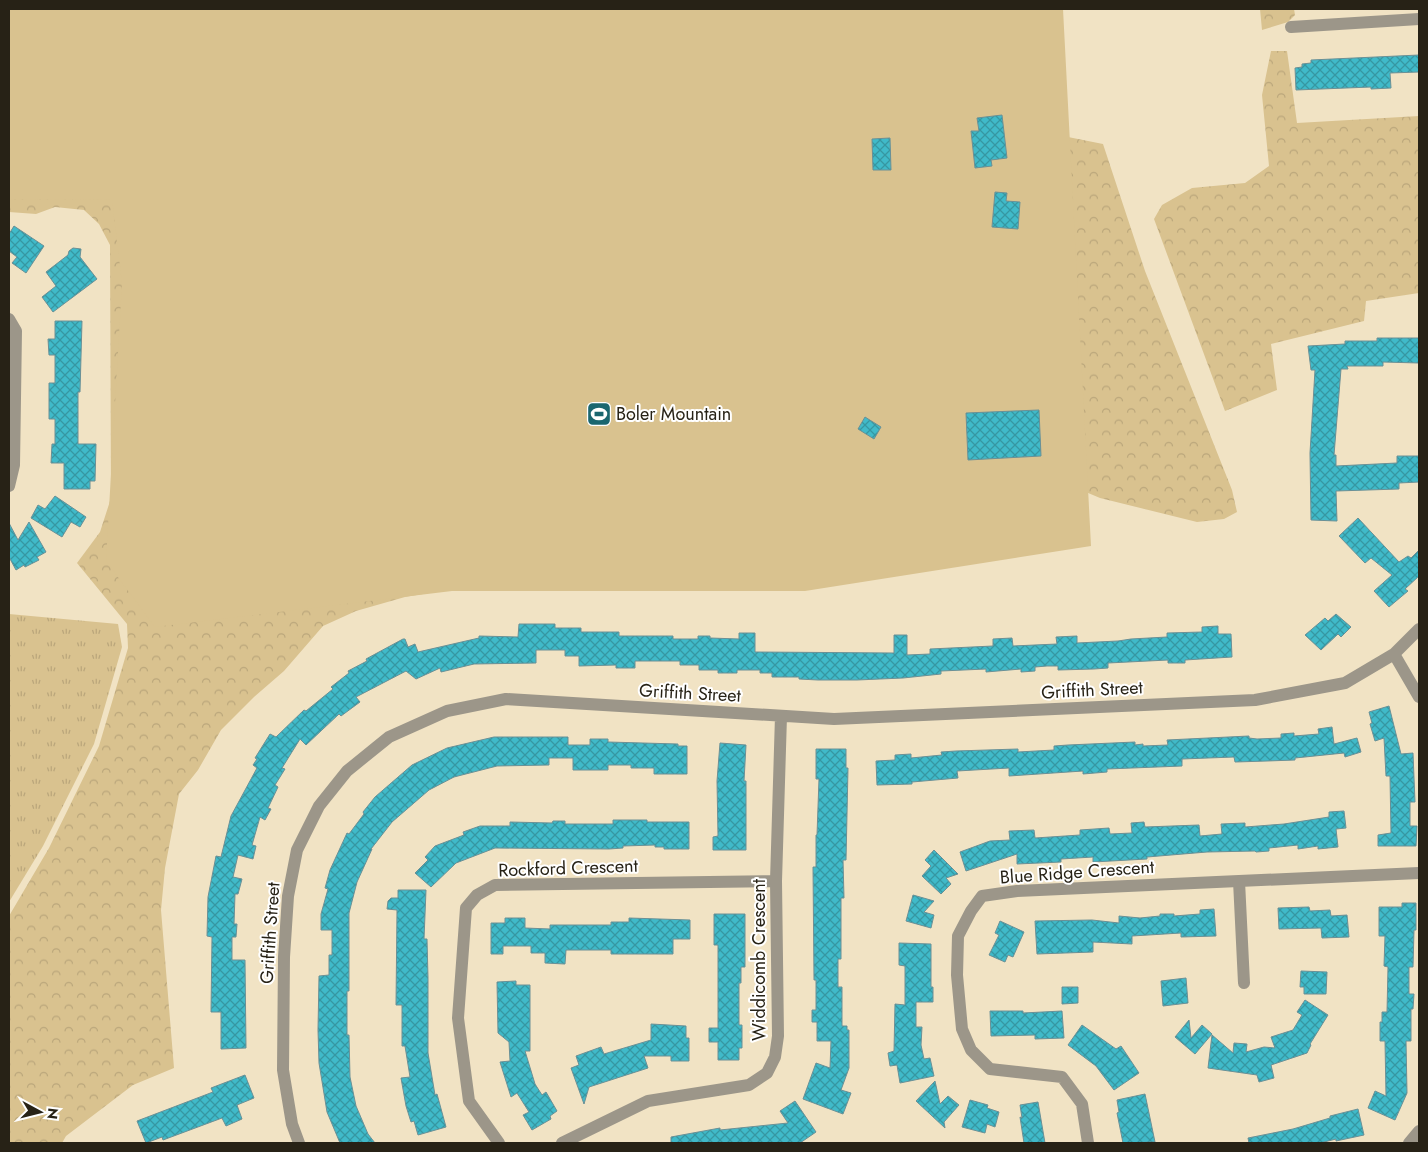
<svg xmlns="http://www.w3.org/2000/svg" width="1428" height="1152" viewBox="0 0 1428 1152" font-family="Jost,sans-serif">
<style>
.grass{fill:url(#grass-tufts)}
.forest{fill:url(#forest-crowns)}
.garden{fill:#d9c28f}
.building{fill:url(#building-cross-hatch);stroke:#6a9096}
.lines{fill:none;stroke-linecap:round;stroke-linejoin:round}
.minor{stroke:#9c9689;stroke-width:12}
.labels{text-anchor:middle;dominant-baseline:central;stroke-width:4;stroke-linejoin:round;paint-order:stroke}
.poi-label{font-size:18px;fill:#272216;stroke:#fff;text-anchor:start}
.street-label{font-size:18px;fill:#272216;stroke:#fff}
</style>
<defs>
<pattern id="grass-tufts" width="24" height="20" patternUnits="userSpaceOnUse" patternTransform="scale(1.25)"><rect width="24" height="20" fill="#d9c28f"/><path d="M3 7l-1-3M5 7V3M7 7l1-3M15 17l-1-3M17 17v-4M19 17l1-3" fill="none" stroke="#baa67b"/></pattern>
<pattern id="forest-crowns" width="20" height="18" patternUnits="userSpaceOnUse" patternTransform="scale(1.25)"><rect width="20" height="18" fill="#d9c28f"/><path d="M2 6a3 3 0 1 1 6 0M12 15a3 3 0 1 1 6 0" fill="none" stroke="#baa67b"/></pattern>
<pattern id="building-cross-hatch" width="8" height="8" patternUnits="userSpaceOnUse" patternTransform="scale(1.25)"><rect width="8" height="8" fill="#40bac9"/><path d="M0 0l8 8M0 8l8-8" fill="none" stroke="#3697a2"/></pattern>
</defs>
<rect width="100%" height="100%" fill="#f1e3c4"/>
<path class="grass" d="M9,614L118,624L122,647L94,744L43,846L9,902Z"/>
<path class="forest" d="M9,9H404L435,592L405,597L356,611L323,626L284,671L254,697L221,730L198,770L179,794L165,868L161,910L174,1068L133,1085L66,1136L62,1143H9V916L49,848L99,746L128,648L127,624L77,563L100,532L111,498L110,245L99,224L84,210L55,207L36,214L9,212Z
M1260,9H1294L1295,15L1288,22L1262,30Z
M1271,51H1287L1297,123L1419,116V293L1366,301L1364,321L1271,344L1277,390L1225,411L1154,219L1162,205L1192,188L1245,183L1269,166L1262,95Z
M1068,137L1103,144L1145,271L1232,490L1237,512L1224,519L1197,522L1100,498L1055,479Z"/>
<path class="garden" d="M9,9H1063L1091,546L805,591H452L155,627L106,561L122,283L112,200L9,199Z"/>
<path class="building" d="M1419,55V72L1390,73L1391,88L1371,89V87L1296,90L1295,68L1302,67V64L1311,63V60Z
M1002,115L1007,158L991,160L992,166L975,168L971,131H979L977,118Z
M890,138L891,170H873L872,139Z
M995,192L1007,193L1006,201L1020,202L1018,229L992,227Z
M14,226L44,246L26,273L12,263L17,257L9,251V234Z
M73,248L81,249L80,257L97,279L53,312L42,297L56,286L46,272L68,255L69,251Z
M55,321H82L80,392H78V444H96L95,481H90V489H64V463H51L52,444H55V419H49V383H55V355H49L48,339H55Z
M1377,338H1419V363L1383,362V366H1347L1348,369H1341L1334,455H1336V466L1397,463V456H1419V482L1399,483V489L1336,491L1337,521L1311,520L1310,453L1315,370H1311L1308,346L1345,344V341H1377Z
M1039,410L1041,456L968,460L966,413Z
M865,417L881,427L874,439L858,429Z
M55,496L86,517L80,527L71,522L62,537L31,518L38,505L45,509Z
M1358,518L1399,562L1408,556L1411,558L1419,550V576L1405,589L1408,591L1389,607L1374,591L1392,575L1371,558L1365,563L1339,536Z
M29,522L46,552L37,557L39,560L25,567L24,565L16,570L9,557V523L18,540Z
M1336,614L1351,627L1341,637L1338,634L1321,650L1305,635L1325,618L1328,621Z
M519,624H555V628H581V632H619V636H673V639H698V636H710V638L739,639V633H755V652L894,653V635H907V655L930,654V649L993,646V639L1012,638L1013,646L1057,644L1056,637L1077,636V643L1118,641L1131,639L1167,637V633L1202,632V627L1218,626V634H1231L1232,657L1185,660V663H1168V660L1108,663V668L1094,669L1058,670V666H1047L1035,667V671L1021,672V669L986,672V669L941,671V674L903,678L857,680H818L799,679V677H772V673H760V670H737V673H718V670H699V665H680V661H635V668H616V665L579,666V656H565V650H536V663L474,664L441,672L440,668L416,679L406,671L356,697L360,702L341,716L339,714L306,745L300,739L282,768L285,769L275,785L278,787L268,808L271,809L265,820L260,817L252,845L256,846L253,859L238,855L233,877L242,879L238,894H235L234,924H237L236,937H232V960H245L246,1048L221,1049V1012H211L212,937L207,936L208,897L216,856L221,857L231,816L257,768L253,765L257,759L255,758L270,734L276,737L304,710L306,711L333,689L331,687L349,673L348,671L367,661L366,659L403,639H405L408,647L415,644L418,652L479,638V636L518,637Z
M1389,706L1401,754L1413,753L1415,802H1410V826H1417L1416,846H1378V835L1391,833L1390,776H1386L1384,738L1375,741L1370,724L1372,723L1369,712Z
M1332,727L1334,744L1357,738L1361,752L1345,757L1344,753L1295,758V760L1267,761L1235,762L1234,757L1182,759V766L1107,769V772L1083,774V771L1009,776V768L957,771L958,778L912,782V784L877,785L876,761L895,760V755L911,754V758L942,755L941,752L956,751L1018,749V752L1054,750V746L1068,745L1135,742V745L1143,744V746L1168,745L1167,740L1249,736V738L1257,739L1281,738V734L1294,733V736L1319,734L1318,729Z
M494,737H568V745H590V739H608V742L678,744V746H687V774H654V768H631V765H608V770H573V758H549V765L497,766L454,777L429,790L392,822L371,849H372L357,882L349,913V991H347V1035H349L350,1077L356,1106L368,1134L375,1143H340L327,1112L319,1063L318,1030L319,976L329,975V955H332V930H321V914L328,889L325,888L330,870L347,833L349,834L364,814L363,812L375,797L412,765L447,748Z
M720,743L746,745L744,781H746V850H713V837L718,836L717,781Z
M816,749H846V768H848L846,860H843L844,898H841V959H838V987H842V1026H847V1030H849V1068L841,1090L851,1093L843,1114L803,1099L816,1063L830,1068L831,1041H817V1022H812V1010H816V980H814L813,867H816V835H817L819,779H816Z
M1344,811L1346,828L1336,829L1338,847L1318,849V846L1298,849V845L1269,848V851L1256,852L1255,851L1207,852L1147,857V859L1093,862V857L1061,859V862L1017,864V854L966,871L960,852L990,841L1010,840L1009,831L1034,830L1035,838L1080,835V830L1109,828L1110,834L1132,833L1131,823L1144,822L1145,827L1199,825L1200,836L1222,834L1221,824L1245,823V827L1284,824L1329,817V812Z
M613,820H647V822H689V849H664V847H655V845L623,846V848L609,849L495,848L456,863L431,887L415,873L428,860L425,857L435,846L464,835L463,832L480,826H510V822L552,823L553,821H565V824H613Z
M934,850L958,874L946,878L951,884L941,894L922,876L931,866L925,860Z
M398,890H426L424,939H427L428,978V1053L435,1095L437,1094L446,1127L418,1135L414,1121L411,1122L406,1106L401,1078L410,1077L405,1046H402V1005H396L397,910L387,909L388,901L391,898H398Z
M913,895L934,901L924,912L934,915L931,928L906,921Z
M1402,903H1416V930H1414L1413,967H1409V994H1414L1413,1009H1411V1041H1406L1407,1093L1395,1120L1368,1108L1375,1091L1386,1096L1385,1041H1380V1022H1382V1012H1387L1388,967L1384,966L1385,936H1379V907H1402Z
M1309,907L1310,911L1330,910L1331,916L1347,915L1349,937L1322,938L1321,928L1279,929L1278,908Z
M1214,909L1216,936L1181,937V933L1132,936V944L1093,942V952L1037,954L1035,921L1092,920L1119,923V916L1140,918L1160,916V914H1174V916L1200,914V910Z
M714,914H745V967H741V983H739V1025H742V1048H739V1060H718V1042H709V1028H718V945H714Z
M505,918H525V928L550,929V925H611V922H629V918L690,920V939H673V954H611V950H566L565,964L545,963V953H531V946H503V954H491V923H505Z
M1000,921L1024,932L1013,957L1008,955L1005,962L989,955L999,935L995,933Z
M899,943L931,944V987H933V1002H916V1027H922L921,1045L924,1059L930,1058L934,1076L900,1083L897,1065L890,1066L888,1053L894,1051L895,1004L905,1005V966L899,965Z
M1301,971L1327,972L1326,994H1304V987H1300Z
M1186,978L1188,1003L1163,1006L1161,981Z
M516,981V985H530V1051H525L535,1084L542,1095L546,1092L557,1111L550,1116L551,1119L532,1130L523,1115L529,1112L517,1093L511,1097L500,1062L510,1061L509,1042L498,1033L497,982Z
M1062,987H1078V1003L1062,1004Z
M1305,1000L1328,1015L1310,1044L1311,1045L1307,1053L1271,1065L1274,1078L1259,1082L1257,1075L1208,1068L1212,1035L1233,1053L1234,1043L1247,1044L1246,1052L1264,1047L1275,1048L1271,1037L1293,1030L1302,1015L1297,1012Z
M990,1011H1023V1013L1062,1011L1064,1038L1035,1039V1035L991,1036Z
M1189,1020L1191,1038L1202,1025L1212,1034L1195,1054L1175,1037Z
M651,1024L686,1026V1038H689V1061H671V1056H644L648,1068L589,1087L584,1104L571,1068L579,1065L576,1056L601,1047L604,1054L651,1040Z
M1082,1025L1116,1049L1121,1046L1139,1073L1114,1090L1096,1066L1068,1045Z
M245,1075L254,1098L237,1105L242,1119L226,1126L222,1118L163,1140L162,1137L146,1143L137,1121L213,1092L211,1088Z
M935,1081L940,1104L948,1096L959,1105L944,1122L945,1128L916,1101Z
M1145,1094L1155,1142L1123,1143L1117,1113L1119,1112L1117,1100Z
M970,1100L988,1105L987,1108L999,1112L995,1127L987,1124L985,1133L962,1127Z
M795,1101L816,1132L800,1143H671V1137L720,1128V1130L788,1123L780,1111Z
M1038,1102L1045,1143H1024L1020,1117L1022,1118L1020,1105Z
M1358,1109L1364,1135L1336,1141V1139L1320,1143H1249L1248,1138L1293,1129L1330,1118V1116Z"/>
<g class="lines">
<path class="minor" d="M1291,27L1419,19
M9,319L16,331L14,465L9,486
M1394,654L1419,697
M1239,881L1244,983
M299,1143L292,1124L283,1070L284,957L288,896L297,850L319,806L347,771L389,737L447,711L506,699L834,719L1255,700L1345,683L1394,654L1419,629
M499,1143L469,1101L458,1018L466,908L477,895L495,885L776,881
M562,1143L648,1101L749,1085L767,1073L775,1057L778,1036L776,881L781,716
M1088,1143L1082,1104L1062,1077L990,1069L971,1050L962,1029L957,975L958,936L971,911L982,896L1017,891L1419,873
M1409,1143L1419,1131"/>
</g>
<defs>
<symbol id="stadium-square" viewBox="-11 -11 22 22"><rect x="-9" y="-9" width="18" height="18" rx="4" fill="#1a666f" stroke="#fff"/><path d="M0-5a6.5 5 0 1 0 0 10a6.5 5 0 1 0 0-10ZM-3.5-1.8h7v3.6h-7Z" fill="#fff"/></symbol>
</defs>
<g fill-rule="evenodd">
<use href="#stadium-square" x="585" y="400" width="28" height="28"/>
</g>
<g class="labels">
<g class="poi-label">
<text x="616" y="414">Boler Mountain</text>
</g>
<g class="street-label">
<text transform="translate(1092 690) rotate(-3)">Griffith Street</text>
<text transform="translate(690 693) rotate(3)">Griffith Street</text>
<text transform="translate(568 868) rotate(-2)">Rockford Crescent</text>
<text transform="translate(1077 872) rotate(-4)">Blue Ridge Crescent</text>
<text transform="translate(270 933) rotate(-86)">Griffith Street</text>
<text transform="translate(759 960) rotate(-90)">Widdicomb Crescent</text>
</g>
</g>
<rect width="1428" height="1152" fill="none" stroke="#272216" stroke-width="20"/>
<g transform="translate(40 1112) rotate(97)" stroke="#ffffff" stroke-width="4" paint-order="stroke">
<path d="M0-4L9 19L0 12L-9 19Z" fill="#272216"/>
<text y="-8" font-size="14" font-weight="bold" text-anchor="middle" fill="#272216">N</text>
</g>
</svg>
